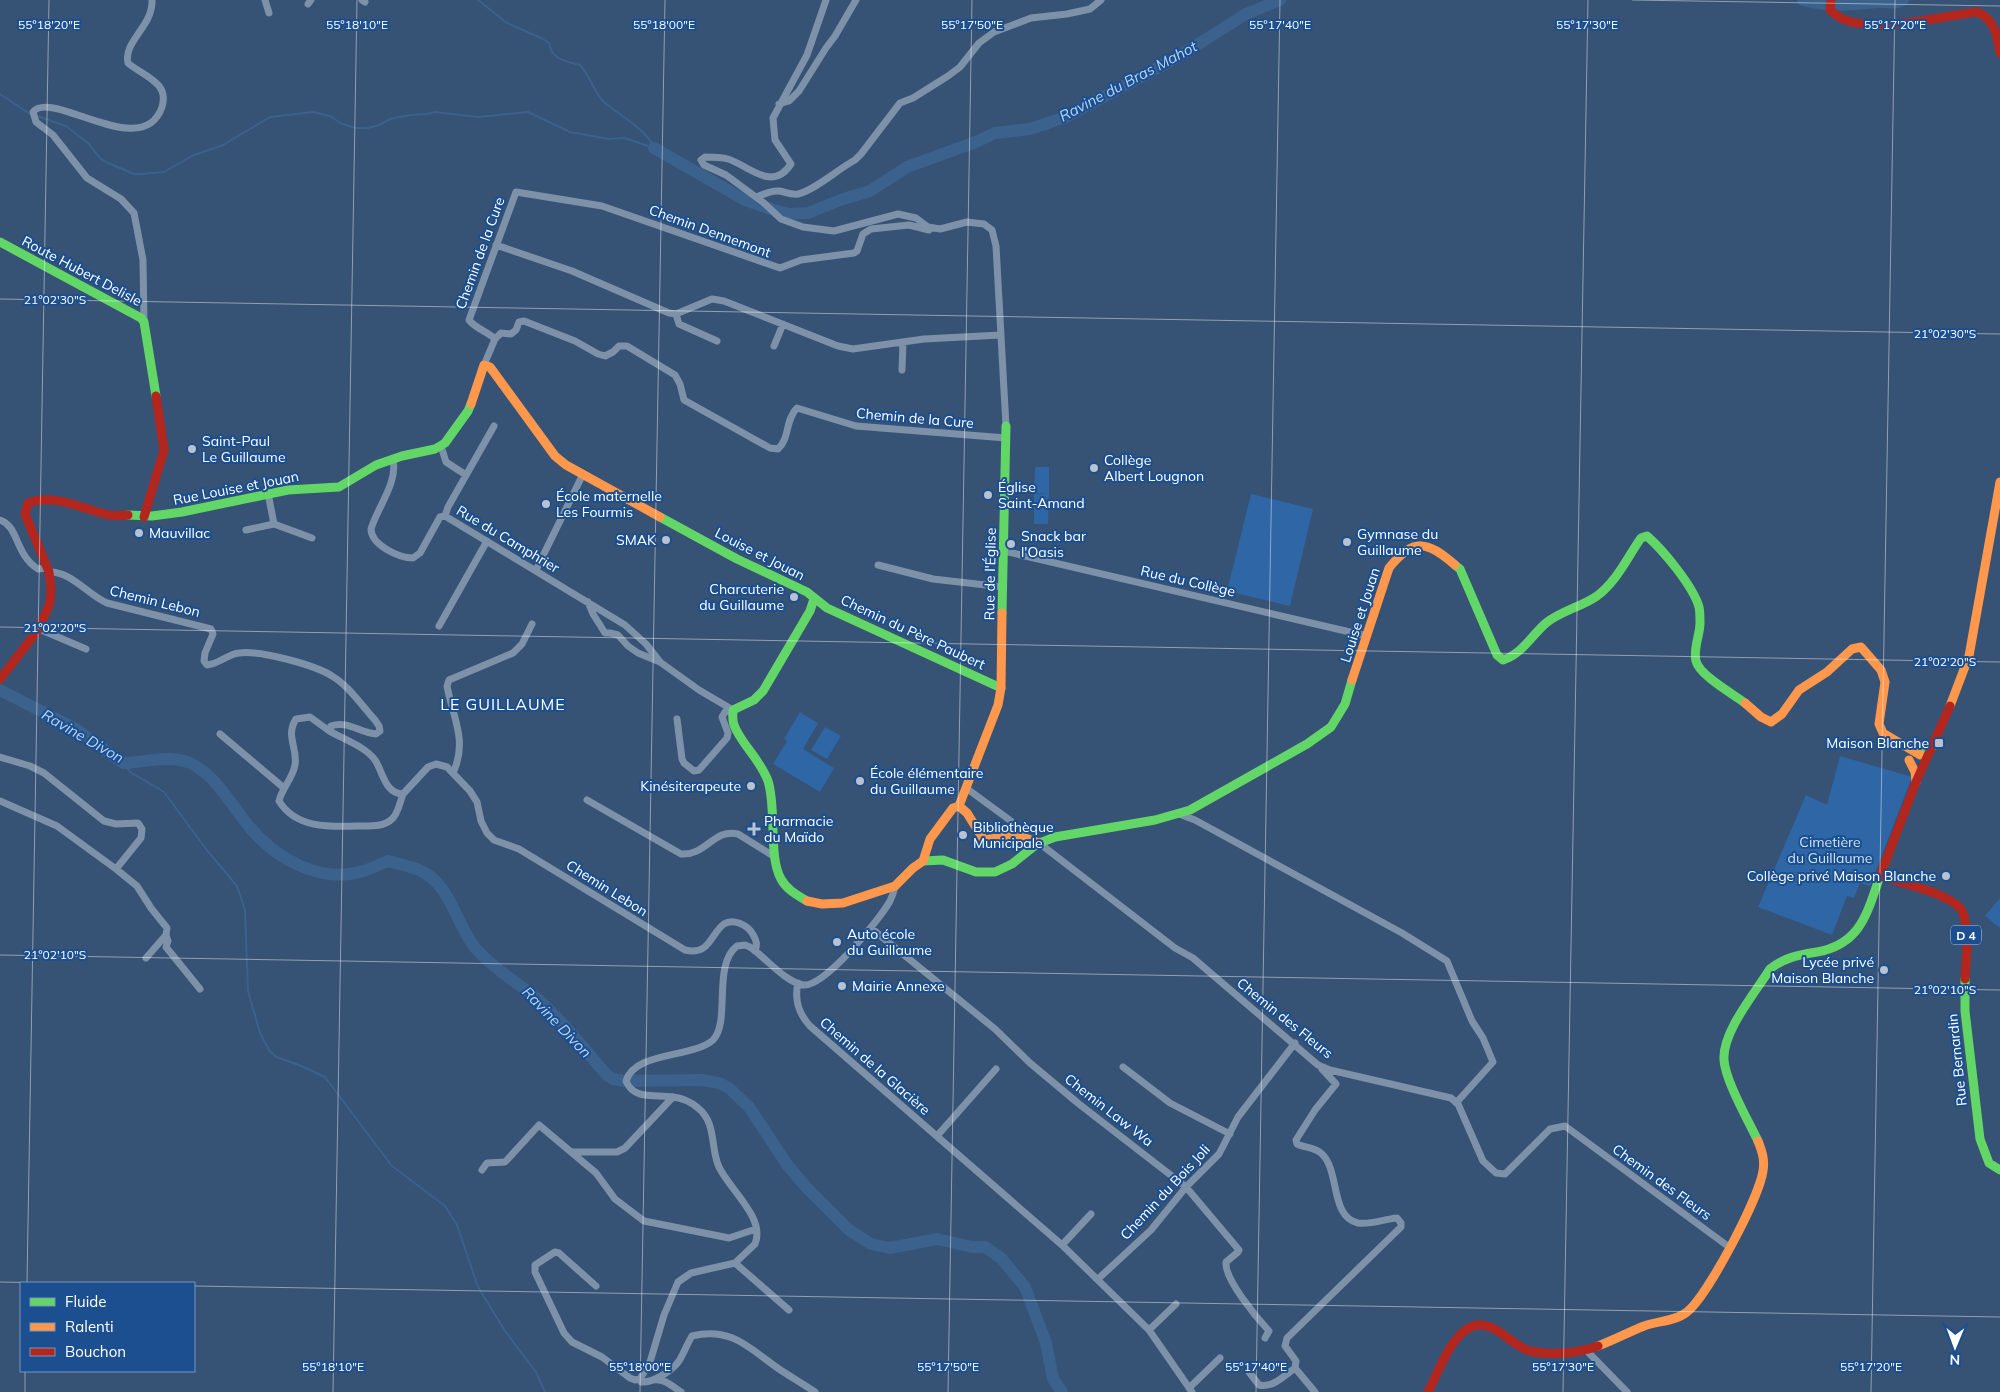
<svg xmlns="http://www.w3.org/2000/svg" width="2000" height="1392" viewBox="0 0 2000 1392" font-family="Mulish,sans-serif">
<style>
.green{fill:#2f66a5}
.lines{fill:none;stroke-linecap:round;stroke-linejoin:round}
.stream{stroke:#3b618d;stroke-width:2}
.river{stroke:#3b618d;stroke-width:12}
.street{stroke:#7d92a8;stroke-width:7}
.fast{stroke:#63d668;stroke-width:9}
.slow{stroke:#ff974d;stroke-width:9}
.jam{stroke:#b3261e;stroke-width:9}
.ticks{fill:none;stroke:#fff;stroke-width:1;stroke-opacity:0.45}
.poi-dot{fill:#b9c2ce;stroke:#1b4f8f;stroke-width:2}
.labels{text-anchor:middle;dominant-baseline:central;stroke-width:4;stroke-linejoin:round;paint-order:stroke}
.shield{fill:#1b4f8f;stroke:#bbcadd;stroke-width:1}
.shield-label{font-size:12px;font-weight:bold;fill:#fff}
.street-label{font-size:14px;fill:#fff;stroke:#1b4f8f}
.poi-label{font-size:14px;fill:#fff;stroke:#1b4f8f;text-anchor:start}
.park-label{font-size:14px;fill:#cfe3fa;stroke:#1b4f8f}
.water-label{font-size:15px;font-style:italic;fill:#b5d3f5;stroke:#1b4f8f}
.quarter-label{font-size:16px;letter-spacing:1px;fill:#fff;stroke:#1b4f8f}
.ticks-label{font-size:12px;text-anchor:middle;fill:#fff;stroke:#1b4f8f;stroke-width:4;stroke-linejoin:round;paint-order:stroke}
</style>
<rect width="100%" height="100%" fill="#365274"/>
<path class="green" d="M1035,467H1049V494L1034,493Z
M1034,494H1049L1048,524H1034Z
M1251,494L1313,509L1290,606L1227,591Z
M800,712L818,723L803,749L834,768L820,792L773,764L787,741L784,739Z
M825,727L841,736L827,759L811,750Z
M1840,756L1912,777L1870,886L1860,883L1854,898L1847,896L1832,935L1758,907L1806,795L1827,805Z
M2000,898V928L1985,916Z"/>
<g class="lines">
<path class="stream" d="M478,0L507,23L541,38L549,43C552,60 565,61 580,65C590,76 593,90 603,101C618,115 647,129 654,148
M0,94L30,114
M37,116L66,126L88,143L100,158L106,162L134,174H142L164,172L192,156L223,145L270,117L313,112L330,116L342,124L356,128H368L379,125L390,119L410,115L427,114L435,112L478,117L528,112L570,132L609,139L624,138L654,148
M123,763L130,772L164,792L206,849L237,886L245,910L248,991L260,1033L269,1050L276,1057L299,1065L325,1077L392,1166L445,1206L457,1225L478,1287L505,1331L536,1372L545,1392"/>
<path class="river" d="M1803,0C1830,7 1850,5 1877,2C1886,1 1894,5 1903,0
M654,148L745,200L774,210L789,214L808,213L843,199L870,191L907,167L976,142L995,133L1030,129L1066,117L1176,58L1246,14L1280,0
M0,690L76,729L123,763C145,763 172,753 194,765C217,778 231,804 247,824C273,857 320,885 363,871C371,869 380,864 388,861C398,864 410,866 421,871C451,884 457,928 477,950C496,971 519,983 540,1001C565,1023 584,1050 607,1075L613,1079L624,1081L702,1080L719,1083L729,1088L749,1107L788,1166L807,1188L849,1230L871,1244L890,1248L937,1239L972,1247H985L1001,1258L1025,1287L1046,1343L1053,1379L1062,1392"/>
<path class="street" d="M265,0L269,13
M362,0L365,2
M826,0L807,55L773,118L775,140L791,164C772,193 748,165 728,159C721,157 713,157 705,157L701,160L704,165L726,175L764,203L781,219L803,227L834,231L898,214L916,218L928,227L940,229L967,222L984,224L992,230L996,246L1006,426
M308,4L311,0
M779,104L789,101L799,91L826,48L835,36L856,0
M757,197C764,194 771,190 779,191C786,192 791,195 798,194C815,190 838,169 855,160L861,154L900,103L913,98L948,76L960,67L979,43L994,32L1031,18L1067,14L1090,9L1101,0
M496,245L572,271L669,313L676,314L712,299L724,301L838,346L853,349L924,339L1001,335
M676,314L679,324L717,341
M144,322L143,260L134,213L121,199L87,178L53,135L36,122L33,112C51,88 143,163 162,107C164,100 164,92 159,86C151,76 137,71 128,63C123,41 153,27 152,0
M495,339C487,331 476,329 469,320L516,192L602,206L780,268L801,260L854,253L857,251L863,234L871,229L909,225L929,230
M774,346L783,324
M484,365L495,339L501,333L511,334L516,330L519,322L524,321L575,341L598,354L605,356L613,352L619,346H627L675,375L680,384L684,400L770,448L778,449C790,438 785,420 797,408L856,426L1006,438
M902,370L903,342
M441,446L446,462L466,475
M393,459C398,483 378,506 371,529C371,545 399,558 413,558L420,553L440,517L445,516L625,625L646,644L660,662
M268,493L274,524L312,538
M445,516L448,507L494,426
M0,520C19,526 15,555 38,569L47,568
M246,530L274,524
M1004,551L1367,636
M878,565L933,579L1003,587
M536,570L583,474
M49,572C71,571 88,595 107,603L211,629L213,634L205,653L204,661L207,665C219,664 228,654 239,653C260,650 315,665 332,676C349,686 362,706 375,720L379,726L380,731L376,734C360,733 347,720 331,726L328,730C342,739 365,746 375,760C383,772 385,794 403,794L428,767L436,764L447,767L470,791L477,802L481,821L487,833L494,840L519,849L685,950C710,956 710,934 724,924C733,918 747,925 752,933C756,939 758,944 755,951
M588,602L593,614L605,633H610L618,635L628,646L638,653L660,662L699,690L733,710
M439,626L487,541
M39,629L86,649
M677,719L682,759L684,763L694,771L699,770L727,738L728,733L722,717L725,712L733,710
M328,730L310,717L296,719C285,736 298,748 295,765C293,778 282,788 279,801C296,829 331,827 359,826C370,826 384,827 392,819C398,814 400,802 403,794
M220,734L284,788
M0,757L30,766L44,773L104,821L116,824L138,823L142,829L141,838L116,869L57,826L0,801
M453,773C468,741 453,718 447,686L449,680L513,653L522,644L532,624
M966,788L1011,821
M587,800L681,854C706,856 714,828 738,834L775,857
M1179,814L1195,820L1402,933L1447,961L1472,1021L1483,1038L1493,1062L1456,1103
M1039,843L1175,948L1193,958L1318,1065L1330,1070L1451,1098L1458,1104L1483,1161L1496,1173L1505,1174L1550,1129L1565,1126L1729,1247
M116,869L137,886L151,908L167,928L166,935L146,958
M871,928L995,1029L1030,1063L1079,1104L1186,1187L1239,1250L1238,1252L1226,1262C1224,1279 1257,1318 1269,1331L1265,1338
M166,935L168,941L166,947L200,989
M798,983C794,1000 799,1014 810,1026L1062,1245L1149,1330L1192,1392
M1123,1067L1170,1103L1230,1134
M937,1136L996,1069
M573,1152H617L625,1148L673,1097
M482,1170L487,1163L505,1162L539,1125L596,1173L615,1199L644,1221L729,1238L756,1229
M1062,1245L1091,1214
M735,1263L789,1310
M1098,1279L1151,1230L1186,1187L1219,1154L1238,1117L1295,1043
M596,1286L559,1253L555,1252L535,1265V1272L564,1333L572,1342L602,1357L630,1378L635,1380L640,1379
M1149,1330L1176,1304
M1586,1350L1627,1392
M1295,1368L1315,1392
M1249,1372L1259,1385C1273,1388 1284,1376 1295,1368L1296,1361L1285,1346L1287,1338L1401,1227V1223L1397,1218C1384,1219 1371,1225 1358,1223C1330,1217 1340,1171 1322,1154C1315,1147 1305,1148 1297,1144L1296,1140L1315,1110L1336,1084L1322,1069
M653,1380C664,1378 672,1386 681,1392
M1189,1388L1220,1358
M815,1392C803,1384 791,1377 779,1369C750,1349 731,1326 692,1336C687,1344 684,1353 679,1361C672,1371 653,1383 641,1382L640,1379L650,1362L664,1315L678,1282L691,1273L735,1263L755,1244C766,1218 729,1189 719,1167C710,1148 717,1123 698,1108C691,1102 682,1098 673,1097C657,1094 634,1101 626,1081C635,1051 693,1058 713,1040C731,1022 712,965 737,946L745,945L750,947C765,957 785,982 803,985C824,988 880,919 890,901C892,897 894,891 895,886"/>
<path class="fast" d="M0,242L141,318L144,322L156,396
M128,515L152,516L182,512L288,490L339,487L376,465L402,456L435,449L445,443L468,411L471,404
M660,517L737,559L807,592L827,608L1001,688
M1455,565L1460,569L1497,655L1503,660C1522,654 1532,635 1546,623C1561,611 1581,607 1597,596C1617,581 1627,558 1641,538L1647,536C1663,550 1693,586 1699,607C1700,611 1700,618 1700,623C1700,635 1693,648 1696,661C1699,675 1733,694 1745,703
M1002,613L1006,426
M1916,751L1926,750L1933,746
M923,861L943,860L976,872H995L1012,864L1037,844L1055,837L1155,820L1190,810L1307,744L1331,727L1345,704L1352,680
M807,901C797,895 787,890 781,879C768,856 777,809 768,781C760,759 741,744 734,725C732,720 733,715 733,710L754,700L763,691L810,611L814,599
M1965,979V1011L1980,1139L1989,1163L2000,1170
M1758,1141C1749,1122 1725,1080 1724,1060C1722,1032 1755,993 1770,969C1785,957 1799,955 1817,952C1861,944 1867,913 1880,876"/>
<path class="slow" d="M471,404L484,365L490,367L555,456L566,465L660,517
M1352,680L1389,568C1414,537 1427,541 1455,565
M1745,703L1761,717L1771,722L1782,714L1799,690L1827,672L1852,649L1861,647L1881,670L1885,682L1879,724L1883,733L1920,755
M1950,706L1969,656L2000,482
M1909,760L1915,772L1916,782
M959,806L998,705L1001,688L1002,613
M959,806L967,813L984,840L1017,835L1039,843
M807,901L822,904L843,903L895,886L913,868L923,861L930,839L953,808L959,806
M1598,1346C1614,1340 1629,1332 1644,1326C1658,1321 1676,1321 1687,1312C1708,1295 1759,1198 1763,1171C1765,1160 1762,1151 1758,1141"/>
<path class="jam" d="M1831,0L1830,10C1834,13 1838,17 1843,19C1876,34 1941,16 1977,12C1995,19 1997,36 2000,53
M144,517L164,450L156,396
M0,679L38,630L50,603L51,588L49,572L25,514L28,503C55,493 82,509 109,515C115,516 122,515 128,515
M1950,706L1916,782L1880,876C1898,882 1957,895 1963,913C1970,933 1966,958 1965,979
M1428,1392C1438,1373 1446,1348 1462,1333C1488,1309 1508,1345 1530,1351C1551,1356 1579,1353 1598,1346"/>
</g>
<path class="ticks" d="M1632,0L2000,6M0,299L2000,334M0,627L2000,662M0,955L2000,990M0,1282L49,1283M27,1283L49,0M194,1286L2000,1317M25,1392V1371M333,1392L357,0M640,1392L665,0M948,1392L972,0M1256,1392L1280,0M1563,1392L1588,0M1871,1392L1895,0"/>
<g class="poi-dot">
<circle cx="192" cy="449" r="5"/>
<circle cx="1094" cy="468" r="5"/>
<circle cx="988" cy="495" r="5"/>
<circle cx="546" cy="504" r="5"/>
<circle cx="139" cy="533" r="5"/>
<circle cx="666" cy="540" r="5"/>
<circle cx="1347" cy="542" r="5"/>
<circle cx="1011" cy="544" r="5"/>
<circle cx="794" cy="597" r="5"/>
<rect x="1934" y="738" width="10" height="10" rx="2.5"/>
<circle cx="860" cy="781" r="5"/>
<circle cx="751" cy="786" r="5"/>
<path d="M751.5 821.5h5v5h5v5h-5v5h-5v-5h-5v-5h5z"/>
<circle cx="963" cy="835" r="5"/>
<circle cx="1946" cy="876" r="5"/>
<circle cx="837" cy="942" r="5"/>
<circle cx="1884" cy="970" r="5"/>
<circle cx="842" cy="986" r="5"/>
</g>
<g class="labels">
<rect class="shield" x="1951" y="925.5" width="30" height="19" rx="4"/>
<g class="shield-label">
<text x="1966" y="935">D 4</text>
</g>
<g class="street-label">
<text transform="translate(710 231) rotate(20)">Chemin Dennemont</text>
<text transform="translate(480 253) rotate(-70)">Chemin de la Cure</text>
<text transform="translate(82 271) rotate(28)">Route Hubert Delisle</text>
<text transform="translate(915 418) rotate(5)">Chemin de la Cure</text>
<text transform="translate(236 488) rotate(-11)">Rue Louise et Jouan</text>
<text transform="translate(508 539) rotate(31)">Rue du Camphrier</text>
<text transform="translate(760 554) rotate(27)">Louise et Jouan</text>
<text transform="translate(990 574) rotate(-89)">Rue de l'Église</text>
<text transform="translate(1188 581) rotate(13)">Rue du Collège</text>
<text transform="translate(155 601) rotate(14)">Chemin Lebon</text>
<text transform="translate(1360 615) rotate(-72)">Louise et Jouan</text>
<text transform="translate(913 632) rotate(25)">Chemin du Père Paubert</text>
<text transform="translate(607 888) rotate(32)">Chemin Lebon</text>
<text transform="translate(1285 1018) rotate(39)">Chemin des Fleurs</text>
<text transform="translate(1957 1060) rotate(-96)">Rue Bernardin</text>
<text transform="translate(875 1066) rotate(41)">Chemin de la Glacière</text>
<text transform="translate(1109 1110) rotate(38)">Chemin Law Wa</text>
<text transform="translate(1662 1182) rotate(36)">Chemin des Fleurs</text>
<text transform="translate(1165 1192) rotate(-47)">Chemin du Bois Joli</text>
</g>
<g class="poi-label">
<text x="202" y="441">Saint-Paul<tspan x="202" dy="16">Le Guillaume</tspan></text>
<text x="1104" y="460">Collège<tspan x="1104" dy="16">Albert Lougnon</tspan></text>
<text x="998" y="487">Église<tspan x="998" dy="16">Saint-Amand</tspan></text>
<text x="556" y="496">École maternelle<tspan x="556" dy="16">Les Fourmis</tspan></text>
<text x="149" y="533">Mauvillac</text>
<text x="1357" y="534">Gymnase du<tspan x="1357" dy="16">Guillaume</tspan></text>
<text x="1021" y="536">Snack bar<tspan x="1021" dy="16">l'Oasis</tspan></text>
<text x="656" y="540" text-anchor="end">SMAK</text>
<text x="784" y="589" text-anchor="end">Charcuterie<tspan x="784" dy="16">du Guillaume</tspan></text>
<text x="1929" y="743" text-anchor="end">Maison Blanche</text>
<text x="870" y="773">École élémentaire<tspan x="870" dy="16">du Guillaume</tspan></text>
<text x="741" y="786" text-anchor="end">Kinésiterapeute</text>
<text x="764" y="821">Pharmacie<tspan x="764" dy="16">du Maïdo</tspan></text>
<text x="973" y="827">Bibliothèque<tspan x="973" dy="16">Municipale</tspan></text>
<text x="1936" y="876" text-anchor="end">Collège privé Maison Blanche</text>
<text x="847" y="934">Auto école<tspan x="847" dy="16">du Guillaume</tspan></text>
<text x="1874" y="962" text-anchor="end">Lycée privé<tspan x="1874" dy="16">Maison Blanche</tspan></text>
<text x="852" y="986">Mairie Annexe</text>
</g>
<g class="park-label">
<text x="1830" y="842">Cimetière<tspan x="1830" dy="16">du Guillaume</tspan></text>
</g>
<g class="water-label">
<text transform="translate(1128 81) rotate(-28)">Ravine du Bras Mahot</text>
<text transform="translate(83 736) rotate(30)">Ravine Divon</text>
<text transform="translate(557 1022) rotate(46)">Ravine Divon</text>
</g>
<g class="quarter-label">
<text x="503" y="704">LE GUILLAUME</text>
</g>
</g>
<g class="ticks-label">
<text x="49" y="29">55°18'20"E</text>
<text x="357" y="29">55°18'10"E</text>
<text x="664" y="29">55°18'00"E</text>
<text x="972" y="29">55°17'50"E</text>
<text x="1280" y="29">55°17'40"E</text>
<text x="1587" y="29">55°17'30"E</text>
<text x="1895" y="29">55°17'20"E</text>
<text x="55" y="304">21°02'30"S</text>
<text x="1945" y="338">21°02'30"S</text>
<text x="55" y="632">21°02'20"S</text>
<text x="1945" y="666">21°02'20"S</text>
<text x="55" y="959">21°02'10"S</text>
<text x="1945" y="994">21°02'10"S</text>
<text x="333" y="1371">55°18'10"E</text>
<text x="640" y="1371">55°18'00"E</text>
<text x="948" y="1371">55°17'50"E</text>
<text x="1256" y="1371">55°17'40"E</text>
<text x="1563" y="1371">55°17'30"E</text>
<text x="1871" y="1371">55°17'20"E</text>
</g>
<rect x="20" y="1282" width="175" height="90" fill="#1b4f8f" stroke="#7695bc"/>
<rect x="30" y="1298" width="25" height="8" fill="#63d668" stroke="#7695bc"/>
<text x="65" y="1307" font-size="15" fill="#ffffff">Fluide</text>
<rect x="30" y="1323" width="25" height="8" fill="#ff974d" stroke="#7695bc"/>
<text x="65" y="1332" font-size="15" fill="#ffffff">Ralenti</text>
<rect x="30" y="1348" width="25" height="8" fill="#b3261e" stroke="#7695bc"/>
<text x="65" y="1357" font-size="15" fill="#ffffff">Bouchon</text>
<g transform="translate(1955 1347) rotate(181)" stroke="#1b4f8f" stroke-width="4" paint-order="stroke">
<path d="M0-4L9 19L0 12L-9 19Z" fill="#ffffff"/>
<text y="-8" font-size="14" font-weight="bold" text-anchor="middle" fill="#ffffff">N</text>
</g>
</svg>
